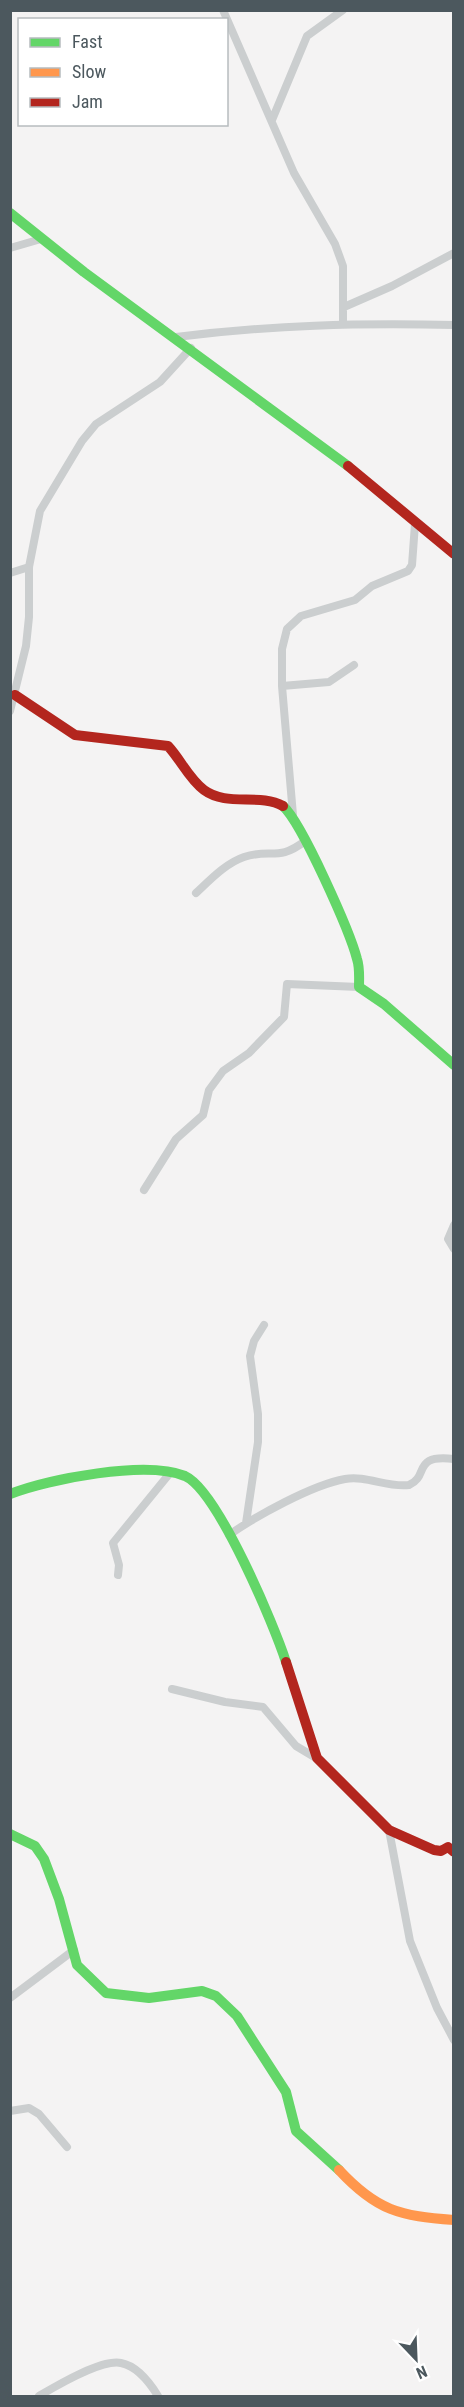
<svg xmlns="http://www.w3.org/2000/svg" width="464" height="2407" viewBox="0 0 464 2407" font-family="'Roboto Condensed',sans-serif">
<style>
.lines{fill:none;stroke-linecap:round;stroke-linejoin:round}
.street{stroke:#cbcecf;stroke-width:8}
.fast{stroke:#63d668;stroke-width:10}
.slow{stroke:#ff974d;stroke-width:10}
.jam{stroke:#b3261e;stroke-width:10}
</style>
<rect width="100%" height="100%" fill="#f4f3f3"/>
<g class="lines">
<path class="street" d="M223,10L294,173L335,244L343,266V323
M272,120L307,36L343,10
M10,248L41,239
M344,307L392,286L454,253
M176,337C272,325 357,323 454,325
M10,573L29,567
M282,686L329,682L354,665
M10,711L26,646L29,617V567L40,511L82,441L96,424L160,382L191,348
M293,815L282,686V649L287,629L301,616L355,600L372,586L408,571L412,565L415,524
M196,893C210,880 226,863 244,857C271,848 278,862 305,841
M144,1190L176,1139L203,1115L209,1090L223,1071L249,1053L284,1017L287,984L359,987
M454,1225L448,1239L454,1249
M246,1523L258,1442V1414L250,1356L254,1341L264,1325
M229,1535C256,1516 312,1485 345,1479C366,1475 388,1488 409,1485C430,1476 411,1454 454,1459
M118,1575L119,1565L113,1543L170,1473
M172,1689L225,1702L263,1707L296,1746L316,1758
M389,1830L410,1941L437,2008L454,2040
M10,1998L74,1950
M10,2111L29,2108L39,2114L67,2147
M39,2396C56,2386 101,2359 121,2363C137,2366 150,2383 158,2396"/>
<path class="fast" d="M10,213L84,272L348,466
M283,806C302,823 350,932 357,959C360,968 359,978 359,987L384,1004L454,1065
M10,1494C49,1479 146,1460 185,1476C218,1491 274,1625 286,1662
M10,1834L35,1846L44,1859L59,1899L77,1965L106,1993L149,1998L202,1991L216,1996L237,2016L286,2092L296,2131L339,2170"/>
<path class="slow" d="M339,2170C377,2211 400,2216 454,2220"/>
<path class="jam" d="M348,466L454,554
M15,695L75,735L168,746C181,760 189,779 204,790C227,807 259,793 283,806
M286,1662L317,1758L389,1830L434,1850L441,1851L448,1847L454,1852"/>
</g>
<rect width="464" height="2407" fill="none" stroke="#4c585e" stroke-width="24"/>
<rect x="18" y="18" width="210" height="108" fill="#ffffff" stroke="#b7bcbf" stroke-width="1.5"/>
<rect x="30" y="38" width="30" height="9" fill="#63d668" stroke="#b7bcbf" stroke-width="1.5"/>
<text x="72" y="48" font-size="18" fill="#4c585e">Fast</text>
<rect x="30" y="68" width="30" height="9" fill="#ff974d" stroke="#b7bcbf" stroke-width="1.5"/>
<text x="72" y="78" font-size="18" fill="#4c585e">Slow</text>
<rect x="30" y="98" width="30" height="9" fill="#b3261e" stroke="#b7bcbf" stroke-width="1.5"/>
<text x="72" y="108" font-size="18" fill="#4c585e">Jam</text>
<g transform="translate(416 2359) rotate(157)" stroke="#ffffff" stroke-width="4.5" paint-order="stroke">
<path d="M0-4.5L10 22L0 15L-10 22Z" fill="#4c585e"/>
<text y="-9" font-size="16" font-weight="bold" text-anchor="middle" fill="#4c585e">N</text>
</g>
</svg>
